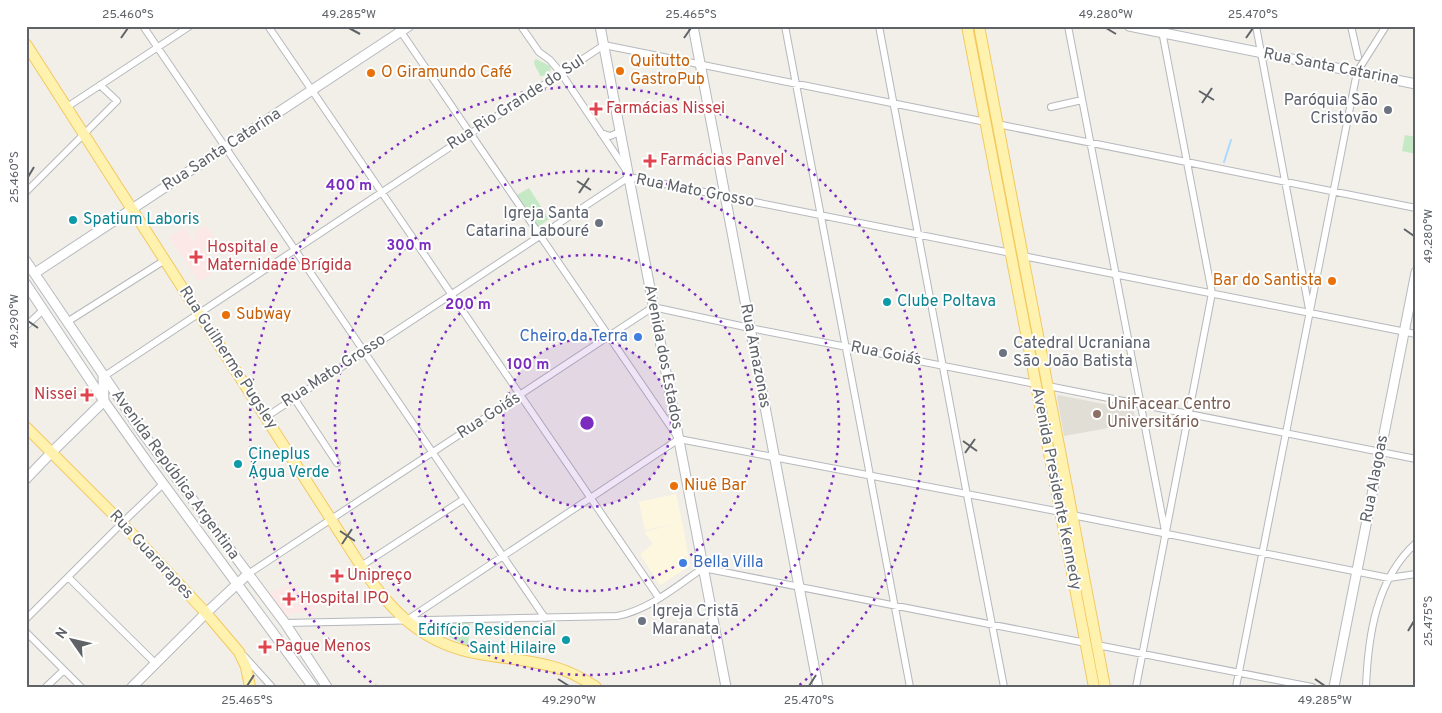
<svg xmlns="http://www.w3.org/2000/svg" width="1442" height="713" viewBox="0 0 1442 713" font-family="Overpass,sans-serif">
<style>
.commercial{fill:#fef7e0}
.education{fill:#e1ded6}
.medical{fill:#fce8e6}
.green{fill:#c5e8c5}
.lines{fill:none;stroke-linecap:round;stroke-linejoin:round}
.stream{stroke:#aadaff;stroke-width:2}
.street-casing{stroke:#b5b8bc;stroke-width:8}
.secondary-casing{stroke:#b6babf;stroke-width:11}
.primary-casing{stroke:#f2c960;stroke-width:12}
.street{stroke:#fff;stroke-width:6}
.secondary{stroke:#fff;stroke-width:9}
.primary{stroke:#fff2af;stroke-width:10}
.ticks{fill:none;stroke:#5f6368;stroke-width:2}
.ring{fill:none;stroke:#7b2cbf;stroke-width:2.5;stroke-dasharray:2.5 5}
.food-dot{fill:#e8710a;stroke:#fff;stroke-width:2}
.health-dot{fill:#e0444e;stroke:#fff;stroke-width:2}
.worship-dot{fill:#6b7280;stroke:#fff;stroke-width:2}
.culture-dot{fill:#0f9aa8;stroke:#fff;stroke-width:2}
.shop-dot{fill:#3f7fe0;stroke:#fff;stroke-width:2}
.education-dot{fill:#8d6e63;stroke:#fff;stroke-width:2}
.labels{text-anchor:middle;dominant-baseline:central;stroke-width:4;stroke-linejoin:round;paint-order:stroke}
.food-label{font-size:16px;fill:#c56008;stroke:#fff;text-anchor:start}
.street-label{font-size:16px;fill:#5f6368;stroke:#fff}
.worship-label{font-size:16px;fill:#5b616d;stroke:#fff;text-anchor:end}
.health-label{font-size:16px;fill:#be3a42;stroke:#fff;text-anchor:start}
.culture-label{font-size:16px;fill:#0d838f;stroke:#fff;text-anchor:start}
.shop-label{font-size:16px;fill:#366cbe;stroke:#fff;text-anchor:end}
.education-label{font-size:16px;fill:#785e54;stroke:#fff;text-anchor:start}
.centre{fill:#7b2cbf;stroke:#fff;stroke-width:2.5}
.ring-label{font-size:15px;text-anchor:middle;font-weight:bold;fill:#7b2cbf;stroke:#fff;stroke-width:4;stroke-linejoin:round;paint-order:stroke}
.neatline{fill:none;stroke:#5f6368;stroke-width:2}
.ticks-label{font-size:12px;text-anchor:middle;fill:#5f6368}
</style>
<rect width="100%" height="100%" fill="#f1efe8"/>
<path class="commercial" d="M676,494L682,521L690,566L660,585L640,554L653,544L644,532L674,524L645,530L639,502Z"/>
<path class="education" d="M1058,395L1130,409L1134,412L1136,423L1064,436L1057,397Z"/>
<path class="medical" d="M206,225L216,240L203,249L214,265L210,268L213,272L200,282L169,237L184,228L193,240L196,237L194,233Z
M293,583L299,593L307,592L316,612L291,613L288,618H285L265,594Z"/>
<path class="green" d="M536,59L550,66L551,69C549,74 545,76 540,76C539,71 534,66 534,62Z
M1405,135L1416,137V154L1402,151Z
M529,188L549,219L538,227L517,195Z
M470,621L468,646L424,625Z"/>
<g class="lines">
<path class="stream" d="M1224,162L1231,140"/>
<defs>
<path id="street" d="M143,26L545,618
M268,26L659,598
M397,26L677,436
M521,26L539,52L550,60L561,73L626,170
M785,26L910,687
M879,26L967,495L1004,687
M1068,26L1165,531
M1256,26L1309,309
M1351,26L1358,57
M67,107L190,26
M1051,107L1082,100
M997,124L1416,208
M601,133L610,136L620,132
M26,192L117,101L100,85
M1023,256L1416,334
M67,322L165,260
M26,326L43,310
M103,377L604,45L986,122
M1048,386L1416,459
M294,398L337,463
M266,417L629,177L1011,253
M1072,515L1389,578L1416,574
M361,566L464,499
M248,574L653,307L750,328L1036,384
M68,577L155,663
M26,619L122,523L163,484
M407,620L679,439L1061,512
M285,623L617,616C649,610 677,586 703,568L1086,643
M26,632L81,687
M1097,645L1312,687
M244,656L272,687
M46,687L64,670
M1136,687L1212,293L1161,26
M1236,687L1357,72L1386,26
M1366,687C1368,636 1376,579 1416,543"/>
<path id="secondary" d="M600,26L726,687
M693,26L818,687
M1129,26L1416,84
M26,261L142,432L285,623L327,687
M35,273L409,26
M26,284L104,401L148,463L313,687
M26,479L52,452L104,401L103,377
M132,687L206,613L248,574
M1334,687L1416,272"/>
<path id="primary" d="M967,26L1094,687
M979,26L1105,687
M26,44L361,566C390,611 424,645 480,654C525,662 556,660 596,687
M26,427L122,523L206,613L239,652L246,667L250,687"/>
</defs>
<use href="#street" class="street-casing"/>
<use href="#secondary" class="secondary-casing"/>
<use href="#primary" class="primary-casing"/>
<use href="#street" class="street"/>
<use href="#secondary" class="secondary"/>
<use href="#primary" class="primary"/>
</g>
<path class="ticks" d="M349,28L360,34M1106,28L1116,34M121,38L128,28M684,38L691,28M1246,38L1253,28M1199,91L1214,100M1202,103L1212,88M28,177L34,167M577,181L591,190M579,193L589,178M1404,229L1414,236M28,321L38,328M963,441L977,451M965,453L975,439M340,531L355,541M342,544L352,529M1408,631L1414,621M558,679L569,686M1315,679L1325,686M247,686L254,675M809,686L816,675"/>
<circle cx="587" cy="423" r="84" fill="#7b2cbf" fill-opacity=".12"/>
<g class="ring">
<circle cx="587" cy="423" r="84"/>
<circle cx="587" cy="423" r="168"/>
<circle cx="587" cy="423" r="252"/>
<path d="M377 687A337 337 0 1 1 797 687"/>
</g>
<g class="food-dot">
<circle cx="620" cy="71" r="5"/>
<circle cx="371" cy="73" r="5"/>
<circle cx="1332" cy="281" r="5"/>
<circle cx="226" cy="315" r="5"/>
<circle cx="674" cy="486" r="5"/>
</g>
<g class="health-dot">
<path d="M593.5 101.5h5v5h5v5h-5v5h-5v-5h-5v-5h5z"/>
<path d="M647.5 153.5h5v5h5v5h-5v5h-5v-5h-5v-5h5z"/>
<path d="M193.5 249.5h5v5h5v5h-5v5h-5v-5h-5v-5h5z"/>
<path d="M84.5 387.5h5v5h5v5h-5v5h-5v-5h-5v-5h5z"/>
<path d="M334.5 568.5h5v5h5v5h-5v5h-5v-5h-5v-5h5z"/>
<path d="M286.5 591.5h5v5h5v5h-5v5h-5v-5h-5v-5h5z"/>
<path d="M262.5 639.5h5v5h5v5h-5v5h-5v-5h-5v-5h5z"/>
</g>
<g class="worship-dot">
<circle cx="1388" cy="110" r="5"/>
<circle cx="599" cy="223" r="5"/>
<circle cx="1003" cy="353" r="5"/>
<circle cx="642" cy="621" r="5"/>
</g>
<g class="culture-dot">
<circle cx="73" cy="220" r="5"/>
<circle cx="887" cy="302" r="5"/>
<circle cx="238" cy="464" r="5"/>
<circle cx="566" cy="640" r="5"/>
</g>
<g class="shop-dot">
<circle cx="638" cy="337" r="5"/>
<circle cx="683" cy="563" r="5"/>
</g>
<circle class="education-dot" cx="1097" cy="414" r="5"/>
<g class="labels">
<g class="food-label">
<text x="630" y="62">Quitutto<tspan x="630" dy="18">GastroPub</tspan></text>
<text x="381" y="73">O Giramundo Café</text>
<text x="1322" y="281" text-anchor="end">Bar do Santista</text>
<text x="236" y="315">Subway</text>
<text x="684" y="486">Niuê Bar</text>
</g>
<g class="street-label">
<text transform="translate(1331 67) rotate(11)">Rua Santa Catarina</text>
<text transform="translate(516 103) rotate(-33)">Rua Rio Grande do Sul</text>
<text transform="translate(222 150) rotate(-33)">Rua Santa Catarina</text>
<text transform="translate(695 191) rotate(11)">Rua Mato Grosso</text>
<text transform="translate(886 354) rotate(11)">Rua Goiás</text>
<text transform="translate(755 356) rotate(79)">Rua Amazonas</text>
<text transform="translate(663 357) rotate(79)">Avenida dos Estados</text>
<text transform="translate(228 358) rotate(57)">Rua Guilherme Pugsley</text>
<text transform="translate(334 371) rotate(-33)">Rua Mato Grosso</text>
<text transform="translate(489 416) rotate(-33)">Rua Goiás</text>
<text transform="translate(175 475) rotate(54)">Avenida República Argentina</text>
<text transform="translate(1375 479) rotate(-79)">Rua Alagoas</text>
<text transform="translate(1056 489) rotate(79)">Avenida Presidente Kennedy</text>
<text transform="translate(151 555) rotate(47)">Rua Guararapes</text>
</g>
<g class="worship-label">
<text x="1378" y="101">Paróquia São<tspan x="1378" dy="18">Cristovão</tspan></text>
<text x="589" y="214">Igreja Santa<tspan x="589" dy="18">Catarina Labouré</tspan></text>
<text x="1013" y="344" text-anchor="start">Catedral Ucraniana<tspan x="1013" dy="18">São João Batista</tspan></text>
<text x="652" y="612" text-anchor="start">Igreja Cristã<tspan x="652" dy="18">Maranata</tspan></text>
</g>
<g class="health-label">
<text x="606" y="109">Farmácias Nissei</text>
<text x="660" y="161">Farmácias Panvel</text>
<text x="207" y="248">Hospital e<tspan x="207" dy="18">Maternidade Brígida</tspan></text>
<text x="77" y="395" text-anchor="end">Nissei</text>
<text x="347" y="576">Unipreço</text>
<text x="300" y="599">Hospital IPO</text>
<text x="275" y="647">Pague Menos</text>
</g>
<g class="culture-label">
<text x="83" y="220">Spatium Laboris</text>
<text x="897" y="302">Clube Poltava</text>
<text x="248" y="455">Cineplus<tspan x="248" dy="18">Água Verde</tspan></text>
<text x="556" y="631" text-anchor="end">Edifício Residencial<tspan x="556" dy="18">Saint Hilaire</tspan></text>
</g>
<g class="shop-label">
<text x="628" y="337">Cheiro da Terra</text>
<text x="693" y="563" text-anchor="start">Bella Villa</text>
</g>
<g class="education-label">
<text x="1107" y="405">UniFacear Centro<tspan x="1107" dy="18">Universitário</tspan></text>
</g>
</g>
<circle cx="587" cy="423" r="8" class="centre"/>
<g class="ring-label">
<text x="349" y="190">400 m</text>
<text x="409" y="250">300 m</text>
<text x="468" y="309">200 m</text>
<text x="528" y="369">100 m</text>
</g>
<rect width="1442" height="713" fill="none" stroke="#ffffff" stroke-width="55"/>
<g transform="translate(72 640) rotate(304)" stroke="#ffffff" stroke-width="4" paint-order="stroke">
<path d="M0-4L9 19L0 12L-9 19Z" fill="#5f6368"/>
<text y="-8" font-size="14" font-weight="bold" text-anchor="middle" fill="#5f6368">N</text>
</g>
<rect x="28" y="28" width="1386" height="658" class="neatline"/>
<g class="ticks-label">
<text x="128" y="18">25.460°S</text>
<text x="349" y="18">49.285°W</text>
<text x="691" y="18">25.465°S</text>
<text x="1106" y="18">49.280°W</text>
<text x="1253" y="18">25.470°S</text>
<text transform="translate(14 177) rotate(-90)" y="4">25.460°S</text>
<text transform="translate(1428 236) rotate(-90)" y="4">49.280°W</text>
<text transform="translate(14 321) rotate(-90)" y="4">49.290°W</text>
<text transform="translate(1428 621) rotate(-90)" y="4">25.475°S</text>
<text x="247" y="704">25.465°S</text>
<text x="569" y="704">49.290°W</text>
<text x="809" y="704">25.470°S</text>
<text x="1325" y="704">49.285°W</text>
</g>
</svg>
